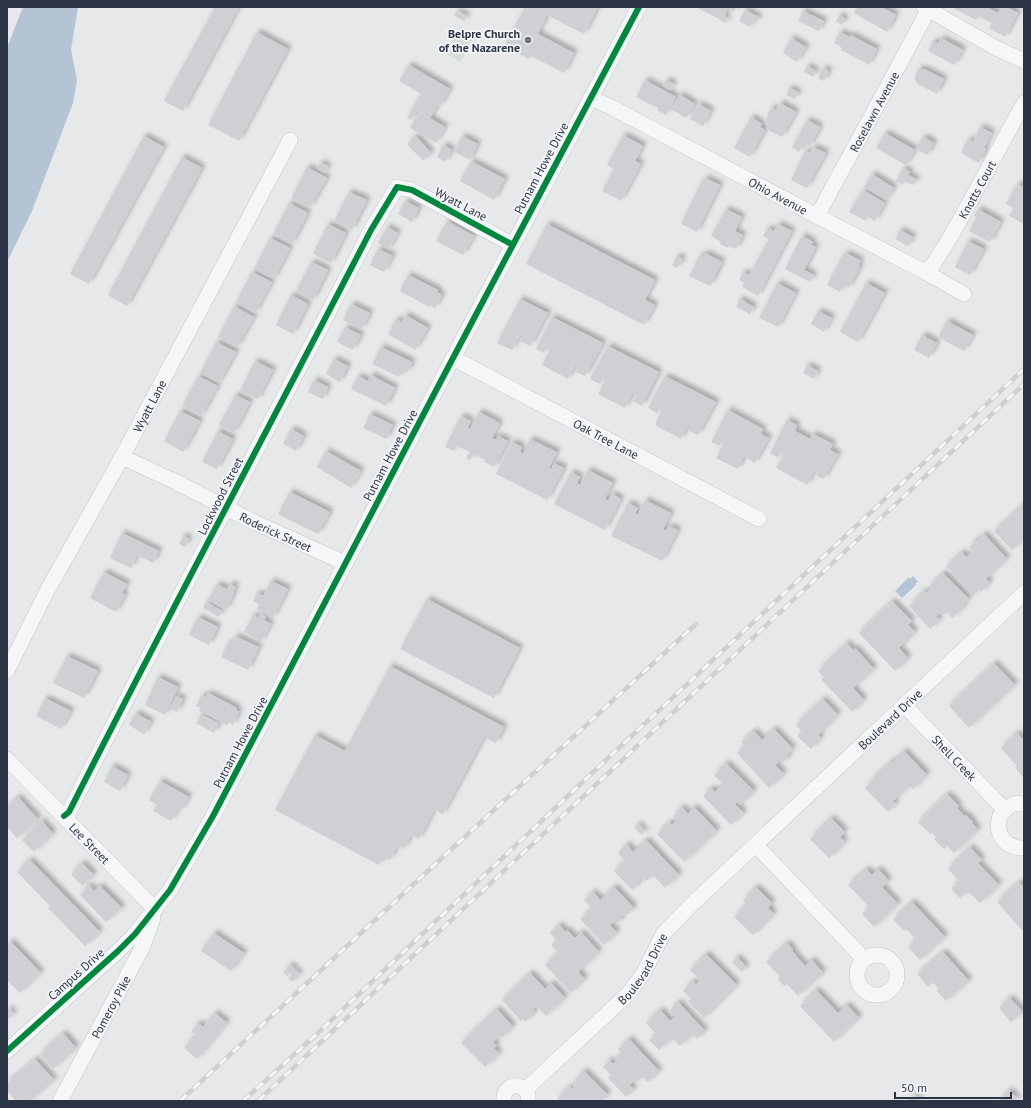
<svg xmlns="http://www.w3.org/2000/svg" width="1031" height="1108" viewBox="0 0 1031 1108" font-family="'PT Sans',sans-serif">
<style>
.green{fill:#d6ded6}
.water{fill:#b4c4d5}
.building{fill:#ced0d3;filter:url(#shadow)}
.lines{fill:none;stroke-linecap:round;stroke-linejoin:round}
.minor-casing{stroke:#c4c6c8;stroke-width:16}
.minor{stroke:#f5f6f7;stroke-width:15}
.rail-casing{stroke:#cecfd2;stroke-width:4.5}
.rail{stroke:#f4f6f9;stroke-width:3;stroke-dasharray:9;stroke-linecap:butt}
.cycleway-casing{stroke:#f4f6f9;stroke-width:8}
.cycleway{stroke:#00873e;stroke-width:6}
.poi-dot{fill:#6c737f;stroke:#f4f6f9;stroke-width:1.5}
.labels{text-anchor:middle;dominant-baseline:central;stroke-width:3.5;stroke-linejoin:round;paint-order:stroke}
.poi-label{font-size:12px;font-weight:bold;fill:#2b3445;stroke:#f4f6f9;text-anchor:end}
.street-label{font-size:12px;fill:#2b3445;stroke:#f4f6f9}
</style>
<defs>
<filter id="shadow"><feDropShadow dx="3.5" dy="-3.5" stdDeviation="2" flood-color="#0004"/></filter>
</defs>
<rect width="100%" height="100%" fill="#e6e8ea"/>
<path class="green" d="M460,27L475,35L460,62L445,53Z"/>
<path class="water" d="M23,7H78L71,50L77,80L73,103L32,211L7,262V48Z
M913,576L918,582L915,584L916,585L902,598L895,591L909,577L910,579Z"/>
<path class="building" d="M215,7H239L183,111L164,101Z
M525,7H598L584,34L547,15L538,34L574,53L564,73L531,56L529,59L504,46Z
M696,7H736L734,12L728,8L724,17L728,19L726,23Z
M857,7H881L896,15L887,32L854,13Z
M951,7H986L998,13L1001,7H1006L1018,13L1005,37L989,28L992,23L979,16L976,20Z
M745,10L759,17L757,22L754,20L750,27L739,21Z
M457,11L467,16L464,21L454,16Z
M803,11L824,21L819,31L798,21Z
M839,15L845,19L842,25L836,22Z
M257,32L288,49L239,141L208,125Z
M840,32L850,37L851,35L877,49L869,65L841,50L842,48L834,43Z
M791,38L806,47L797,62L783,53Z
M941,38L963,50L954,65L928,51L933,41L938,44Z
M409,65L450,89L440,106L438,105L430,118L445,127L436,143L410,128L419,112L412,108L421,94L399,81Z
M807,66L816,71L813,77L804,72Z
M823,68L829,71L824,81L818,78Z
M919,68L923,70L924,69L944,79L937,94L916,83L917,81L914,79Z
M645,80L676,97L666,115L657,110L658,108L636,97Z
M666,80L674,84L670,90L663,86Z
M789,88L798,92L795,99L786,95Z
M680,95L695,104L686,118L671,109Z
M780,103L796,112L782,137L766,129L769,123L765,121L771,108L776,110Z
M699,104L711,111L703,126L690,119Z
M412,110L416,112L411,120L407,117Z
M751,117L762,124L760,127L765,130L750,157L734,148Z
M807,120L820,127L810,146L804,143L799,152L792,147Z
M980,127L992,133L984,148L986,149L979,163L961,153L968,139L973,142Z
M885,133L915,150L906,165L876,148Z
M623,135L643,146L635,161L641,164L621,201L602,191L614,169L607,165Z
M144,136L164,147L89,284L70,274Z
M416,136L431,153L423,161L407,144Z
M462,136L478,144L470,160L454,152Z
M923,137L934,143L927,155L916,149Z
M443,145L452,150L445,162L437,157Z
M813,147L826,153L807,188L791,180L805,151L810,153Z
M182,157L202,168L127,306L108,295Z
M471,161L505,179L494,200L460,181Z
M320,163L328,166L325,173L317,169Z
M307,167L327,178L310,208L291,198Z
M903,168L910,172L908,175L917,180L913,185L905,181L903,185L896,181Z
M872,174L894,188L886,200L864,187Z
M705,178L720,185L697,232L681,224L701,182L703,183Z
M1017,184L1024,187V224L1009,216L1014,208L1006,204Z
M863,190L885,203L875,221L868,217L866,221L849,212Z
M349,192L367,200L352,230L334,221Z
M405,201L419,208L412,222L398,214Z
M289,203L308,213L292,244L273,234Z
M726,209L742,217L735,231L743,235L736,249L729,246L728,248L720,244L721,242L711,236Z
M978,209L1001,222L990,242L969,231L977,217L974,216Z
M447,221L474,236L463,255L436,241Z
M328,224L346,233L331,263L313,254Z
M547,224L655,280L645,300L655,305L644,325L526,264Z
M778,224L792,231L758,296L742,287L744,283L739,280L743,272L749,275L769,239L763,236L768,228L774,231Z
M387,227L398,233L389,249L378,243Z
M900,230L913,237L908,246L895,239Z
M802,236L813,242L811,245L816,247L804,270L814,275L810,282L785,269Z
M270,238L290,248L274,279L254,269Z
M968,241L984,249L970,275L955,267Z
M378,249L393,256L384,272L370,265Z
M705,253L722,262L710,286L689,276L700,255L703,257Z
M846,253L861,261L858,266L860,267L849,288L843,285L840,292L827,285L842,256L844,257Z
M677,256L683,259L677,268L672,265Z
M311,262L328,270L313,300L296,291Z
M252,272L272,282L255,313L236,302Z
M408,275L438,290L437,292L442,295L435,308L430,305L429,307L400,291Z
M777,283L796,293L778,327L759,318Z
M866,283L885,293L858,342L840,332Z
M291,295L308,304L293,334L276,325Z
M520,299L548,313L530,346L520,341L523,335L521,334L512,350L497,343Z
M740,299L754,307L750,314L736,307Z
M351,304L370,313L362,329L343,320Z
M234,306L254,317L237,347L218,337Z
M818,311L832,318L824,332L811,324Z
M405,315L428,328L415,350L388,334L396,319L402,322Z
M552,317L603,343L585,376L576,372L579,365L576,364L568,379L542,365L550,350L547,348L544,353L536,349Z
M947,321L973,335L964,351L938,337Z
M345,327L361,335L353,350L337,342Z
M922,335L937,343L929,358L914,350Z
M216,342L236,352L219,383L200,373Z
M608,346L659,372L642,406L633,401L636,395L633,393L625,408L598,394L606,380L603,379L600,384L590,379Z
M381,347L412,362L408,372L403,370L399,377L372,364Z
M334,359L348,366L340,382L326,374Z
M255,361L273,370L258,399L240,391Z
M807,365L818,371L814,379L803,373Z
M371,375L395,388L386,406L351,389L358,376L368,381Z
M198,376L218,386L201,416L182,406Z
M665,376L716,402L698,435L688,430L691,426L689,424L681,439L655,425L662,410L660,409L657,413L648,408Z
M314,380L328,387L323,399L308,392Z
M235,395L250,402L234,433L219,425Z
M728,410L763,429L761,434L769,438L755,463L748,459V458L746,457L747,455H745L738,469L716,458L724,443L722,442L719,446L711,442Z
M180,411L200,421L183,452L164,441Z
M479,412L500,423L492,438L496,440L498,436L508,441L494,467L484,462L485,460L473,454L470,460L466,458L470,452L457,446L454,451L445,447L461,416L471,421L468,427L470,429Z
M370,414L393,425L386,439L363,428Z
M787,420L797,425L795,431L810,439L813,434L833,444L830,450L838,454L824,479L817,476L818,471L815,470L807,485L776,468L784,454L781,452L778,458L770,453Z
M291,429L304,436L296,451L283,444Z
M218,431L233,439L217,469L202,462Z
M530,439L557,452L549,468L551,469L554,463L564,468L547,500L496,474L512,442L522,447L520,452L523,454Z
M326,451L361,471L351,488L317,467Z
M588,470L613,483L605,499L608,501L612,494L621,499L605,530L554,504L571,472L580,477L577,483L580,485Z
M290,492L330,512L318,534L278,514Z
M645,500L671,513L663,529L666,531L669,526L678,530L662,561L611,536L628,503L638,508L635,513L638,515Z
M1024,504V539L1012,550L994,531Z
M122,533L159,551L153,563L137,555L131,568L110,558Z
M984,534L1007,559L986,579L990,583L981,592L979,590L973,595L946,566L962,552L966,557L973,551L969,547L976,540L977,541Z
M183,536L189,539L185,547L179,544Z
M104,572L127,584L122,593L125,595L116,612L90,598Z
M943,573L969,599L963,605L964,607L952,618L947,612L943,616L940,613L936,617L940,620L930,629L909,606L924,591L926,593L932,587L930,585Z
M271,581L288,589L273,618L257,609L259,604L253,601L257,593L263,596Z
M217,584L227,589L230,584L236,587L233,592L234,593L226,610L208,600Z
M427,599L520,648L494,698L400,649Z
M892,601L912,621L908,625L915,632L899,648L908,658L895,671L859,633Z
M206,602L222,611L219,617L203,608Z
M261,613L266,616L264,620L271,624L261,642L244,632L253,615L258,618Z
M198,617L218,627L209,645L189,635Z
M235,636L259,647L248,670L221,657L228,643L231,644Z
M847,643L853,650L855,648L874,669L853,688L864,700L852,712L821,679L824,677L818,671Z
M67,656L98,671L84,698L53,683Z
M994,663L1015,685L969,728L949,706Z
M390,666L504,727L496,743L484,737L443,814L434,810L419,839L411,835L404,849L398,845L390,860L384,857L379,865L275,810L315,735L345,751Z
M158,677L178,687L165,715L145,705Z
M208,693L237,708L236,710L239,712L233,725L229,722L227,725L199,711L201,708L196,706L202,695L206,697Z
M176,696L183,699L177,712L170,709Z
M45,698L71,711L61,729L36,716Z
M823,699L838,715L818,735L821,738L811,749L797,736L802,731L796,725Z
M136,713L151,722L144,734L129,725Z
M201,714L219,723L214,733L196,723Z
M774,729L793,749L787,755L788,758L782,763L780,761L775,765L784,774L769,788L737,753L745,745L741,742L754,731L762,740Z
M1017,733L1024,741V778L1015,768L1017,766L1001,748Z
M904,751L927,775L913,789L909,786L893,801L896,804L888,812L865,788L872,781L871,780L891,761L892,763Z
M726,763L754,791L740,805L737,802L735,804L744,813L731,825L703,796L711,788L715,792L723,784L714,775Z
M112,766L128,775L120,791L104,782Z
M160,781L189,797L181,810L178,809L171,821L153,811L157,805L149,800Z
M947,794L959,806L957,808L964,816L966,815L973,822L972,823L978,830L954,853L947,846L944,849L934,839L936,837L932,833L930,834L918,822Z
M18,797L38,819L17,838L7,827V807Z
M682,807L688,814L694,807L717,831L684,862L657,834L669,822L672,825L677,820L673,816Z
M831,818L845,832L840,837L845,842L829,858L810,839Z
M42,821L53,834L34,852L22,840Z
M638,824L645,831L642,835L634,828Z
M646,840L679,875L665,888L653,875L646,881L643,877L638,882L639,883L632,890L614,871L625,861L618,853L627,844L633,852Z
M970,847L982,860L978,863L999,885L980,903L968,891L960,898L951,889L959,881L948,869Z
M30,860L100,932L85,946L48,908L50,906L17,872Z
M82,863L94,875L82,886L71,874Z
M866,869L872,875L878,869L889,881L882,887L898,904L874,927L862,914L869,907L848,885Z
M1019,882L1024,888V929L1022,930L997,902Z
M89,885L94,891L100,886L122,908L106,922L80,895Z
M614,887L634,908L626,915L625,913L620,917L622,919L616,924L614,922L610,925L617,933L604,945L580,919L592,909L584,900L593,892L600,900Z
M756,887L772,903L768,908L774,914L753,935L734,917L746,904L743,900Z
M912,902L945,937L920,960L908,947L914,941L912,939L914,937L906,929L904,931L893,919Z
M559,925L566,932L567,930L575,938L581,932L599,952L578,972L585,979L571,993L545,965L558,953L551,945L556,940L550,933Z
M214,933L244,953L231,971L201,951Z
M10,941L41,973L20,993L7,980V945Z
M787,943L793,950L792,951L805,966L812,960L823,973L798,996L787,984L784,986L778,979L780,977L766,962Z
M943,952L969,981L946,1001L936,990L938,988L933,982L928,987L917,974Z
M706,954L737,985L704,1018L688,1001L691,999L683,991L693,981L696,985L700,980L690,970Z
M737,957L746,967L742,972L732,962Z
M291,965L295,969L287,976L283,972Z
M296,970L300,974L292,982L288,978Z
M530,973L545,989L551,983L565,998L546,1016L537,1006L533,1010L535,1012L525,1022L523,1019L521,1021L502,1000Z
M816,990L838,1013L847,1005L859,1018L834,1042L800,1006Z
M1010,998L1023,1012L1011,1022L999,1008Z
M678,1002L705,1031L697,1039L693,1034L680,1046L672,1038L659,1050L649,1040L656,1034L646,1023L660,1010L670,1021L675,1016L670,1010Z
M7,1007L14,1014L7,1020Z
M497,1009L513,1027L503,1037L501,1035L493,1042L497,1046L494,1048L499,1054L485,1067L461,1043Z
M215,1013L227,1023L197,1059L184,1048L195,1035L191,1032L198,1023L203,1027Z
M63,1033L76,1048L53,1069L40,1054Z
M629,1039L659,1071L648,1082L643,1077L638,1081L636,1079L629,1085L634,1089L626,1097L608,1078L611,1075L603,1067L609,1060L613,1064L616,1061L615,1060L622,1053L618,1049Z
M35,1059L54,1080L30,1101H16L7,1091V1083Z
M584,1071L608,1095L602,1101H560L557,1098L570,1086L572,1089L574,1087L572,1084L579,1077L578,1076Z
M1009,1090L1019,1101H998Z
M914,1095L921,1101H908Z"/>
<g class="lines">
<defs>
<g id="minor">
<path d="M924,7L996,48L1024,61"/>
<path id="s1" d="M591,98L611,107L817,216L925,272L964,294"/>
<path id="s2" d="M817,216L891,80L930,7"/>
<path id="s3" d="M925,272L933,265L955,229L1024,103"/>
<path id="s4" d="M453,358L759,519"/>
<path id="s5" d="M122,457L174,481L254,522L345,563"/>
<path id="s6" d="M7,671L47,591L122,457L290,140"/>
<path id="s7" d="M904,705L1005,810"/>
<path id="s8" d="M7,759L155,909"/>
<path d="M1024,804C1021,804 1017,803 1014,804C989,813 995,849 1024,848"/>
<path d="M64,816L69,812C167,617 271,424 371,230L397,187L412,190L513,245"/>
<path d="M756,845L864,959"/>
<circle cx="877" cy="975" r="20"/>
<path d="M7,1051L118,951L135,934L170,890L213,816L453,358L639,7"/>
<path id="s9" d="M525,1090L628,994L643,974L663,934L691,905L1024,593"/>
<path id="s10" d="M60,1101L142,948L153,918"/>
<path d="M504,1101C502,1080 531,1081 528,1101"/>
</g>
</defs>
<use href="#minor" class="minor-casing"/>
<use href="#minor" class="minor"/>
<defs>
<path id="rail" d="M180,1101L457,844L696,624
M243,1101L319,1032L590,775L1024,369
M258,1101L1024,384"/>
</defs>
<use href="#rail" class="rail-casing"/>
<use href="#rail" class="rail"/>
<defs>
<path id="cycleway" d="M64,816L69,812C167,617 271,424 371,230L397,187L412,190L513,245
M7,1051L118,951L135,934L170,890L213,816L453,358L639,7"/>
</defs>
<use href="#cycleway" class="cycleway-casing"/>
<use href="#cycleway" class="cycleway"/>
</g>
<circle class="poi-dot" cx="528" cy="40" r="4"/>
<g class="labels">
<g class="poi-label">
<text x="520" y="33">Belpre Church<tspan x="520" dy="14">of the Nazarene</tspan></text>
</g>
<g class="street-label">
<text stroke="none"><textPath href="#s2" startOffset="119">Roselawn Avenue</textPath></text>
<text transform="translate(541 168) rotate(-62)">Putnam Howe Drive</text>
<text stroke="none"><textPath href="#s3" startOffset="98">Knotts Court</textPath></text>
<text stroke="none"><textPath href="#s1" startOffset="211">Ohio Avenue</textPath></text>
<text transform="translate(461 204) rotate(28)">Wyatt Lane</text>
<text stroke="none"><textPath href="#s6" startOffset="301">Wyatt Lane</textPath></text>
<text stroke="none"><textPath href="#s4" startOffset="173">Oak Tree Lane</textPath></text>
<text transform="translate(390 455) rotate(-62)">Putnam Howe Drive</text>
<text transform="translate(220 496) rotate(-63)">Lockwood Street</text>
<text stroke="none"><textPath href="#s5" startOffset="171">Roderick Street</textPath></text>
<text stroke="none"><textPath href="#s9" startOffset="523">Boulevard Drive</textPath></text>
<text transform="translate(240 742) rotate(-62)">Putnam Howe Drive</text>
<text stroke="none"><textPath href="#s7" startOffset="73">Shell Creek</textPath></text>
<text stroke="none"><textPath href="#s8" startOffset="118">Lee Street</textPath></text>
<text stroke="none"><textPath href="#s9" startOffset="170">Boulevard Drive</textPath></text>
<text transform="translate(76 974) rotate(-42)">Campus Drive</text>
<text stroke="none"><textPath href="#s10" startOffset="107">Pomeroy Pike</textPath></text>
</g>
</g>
<rect width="1031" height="1108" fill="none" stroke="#2b3445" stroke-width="16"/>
<path d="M895 1092v6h116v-6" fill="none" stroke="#2b3445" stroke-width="2"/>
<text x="901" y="1092" font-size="12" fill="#2b3445" stroke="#f4f6f9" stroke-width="3" paint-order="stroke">50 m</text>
</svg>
